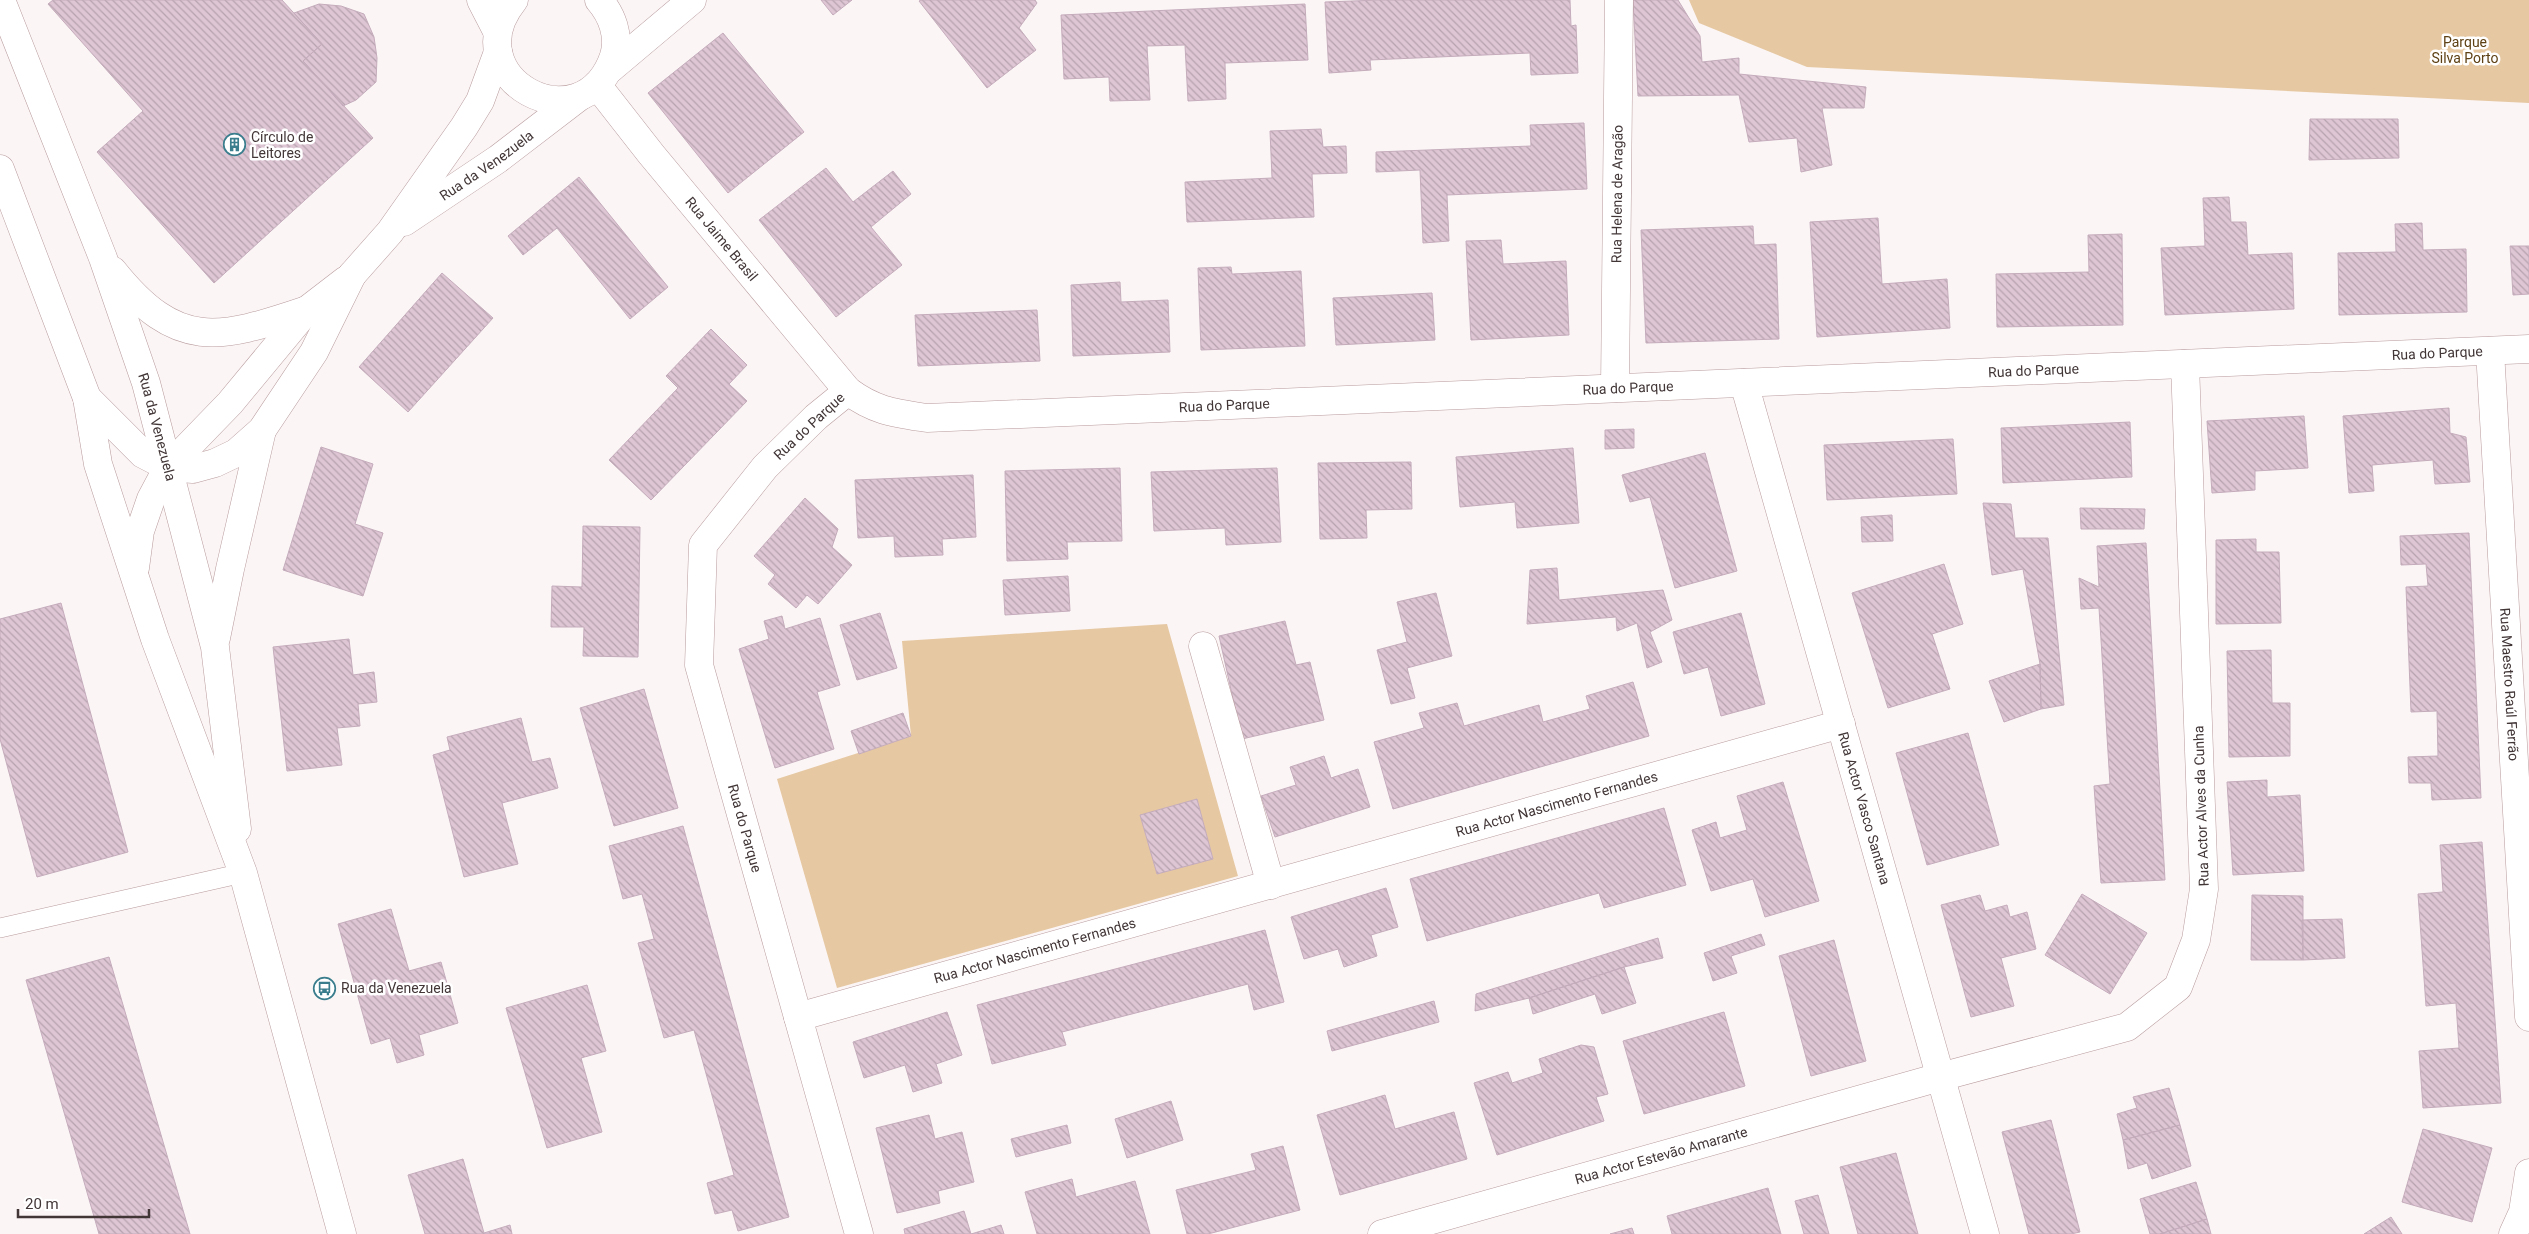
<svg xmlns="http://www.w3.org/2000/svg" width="2529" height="1234" viewBox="0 0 2529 1234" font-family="Roboto,sans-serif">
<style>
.green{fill:#e6c8a2}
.building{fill:url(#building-back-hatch);stroke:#c5acbc}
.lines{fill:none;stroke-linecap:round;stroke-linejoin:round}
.lane-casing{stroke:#b99b9e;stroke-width:20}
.street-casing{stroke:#b99b9e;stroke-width:29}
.secondary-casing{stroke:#b99b9e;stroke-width:29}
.lane{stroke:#fff;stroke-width:19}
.street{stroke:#fff;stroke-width:28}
.secondary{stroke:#fff;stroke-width:28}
.labels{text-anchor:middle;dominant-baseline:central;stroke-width:5;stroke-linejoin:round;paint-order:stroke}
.park-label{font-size:14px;fill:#5e4114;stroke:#fff}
.poi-label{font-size:14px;fill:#423637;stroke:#fff;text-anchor:start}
.street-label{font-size:14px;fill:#423637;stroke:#fff}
</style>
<defs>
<pattern id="building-back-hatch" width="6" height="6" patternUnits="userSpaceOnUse" patternTransform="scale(1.25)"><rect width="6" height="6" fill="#dfc6d5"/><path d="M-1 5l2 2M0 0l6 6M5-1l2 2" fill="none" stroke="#b6a2ae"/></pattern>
</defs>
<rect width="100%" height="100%" fill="#fbf5f5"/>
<path class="green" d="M1689,0H2529V103L1807,67L1699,23Z
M1167,624L1238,876L837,988L777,779L911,736L902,641Z"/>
<path class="building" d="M53,0H282L322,44L303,61L373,138L214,283L97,152L143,111L48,4Z
M821,0H852L833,15Z
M921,0H1035L1037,3L1019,28L1036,50L987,88L919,1Z
M1379,0H1570L1571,26L1576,25L1578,73L1531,75L1530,53L1370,60L1371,70L1329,73L1325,2Z
M1633,0H1678L1700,36L1702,62L1739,58V74L1866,87L1864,108H1822L1832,165L1801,172L1797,138L1749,142L1739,95L1638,96Z
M319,4L341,6L364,14L374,37L377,58L376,82L356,100L343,106L303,61L322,44L294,13Z
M1305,4L1308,60L1225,63L1226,99L1188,101L1185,45L1147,46L1150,100L1110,101L1109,77L1064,79L1061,15Z
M723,33L804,132L728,193L648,93Z
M2310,119H2398L2399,158L2309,160Z
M1584,123L1587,189L1447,195L1449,241L1423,243L1420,170L1376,172V152L1531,146L1530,125Z
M1321,129L1323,147L1346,146L1347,173L1312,174L1314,217L1187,222L1185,182L1272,178L1270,131Z
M826,168L853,202L893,171L911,194L871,227L902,265L836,317L759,220Z
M579,177L668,287L630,319L557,228L523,255L508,236Z
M2229,197L2231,222H2246L2248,255L2292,253L2294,309L2165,315L2161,248L2205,246L2203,198Z
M1878,218L1882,284L1947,279L1950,328L1817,337L1810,222Z
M2422,223L2423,250L2466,249L2467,312L2339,315L2338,253L2396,252L2395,224Z
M1753,226L1754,245L1776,244L1779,339L1646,343L1641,230Z
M2122,234L2123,325L1997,327L1996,274L2089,272L2088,235Z
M1501,240L1503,264L1566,261L1569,335L1471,340L1466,241Z
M2510,246H2529V294L2513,295Z
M1231,267L1232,274L1301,271L1305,346L1201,350L1198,268Z
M442,273L493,318L408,412L359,367Z
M1120,282L1121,302L1168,300L1170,352L1073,356L1071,285Z
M1432,293L1435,340L1336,345L1333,298Z
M1037,310L1040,361L918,366L915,315Z
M711,329L747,365L729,384L747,401L651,500L609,460L678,388L666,376Z
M2449,408L2450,433L2466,437L2470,482L2435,484L2433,460L2372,465L2374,491L2349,493L2343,416Z
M2304,416L2308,468L2255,471V490L2212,493L2207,421Z
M2130,422L2132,477L2003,483L2001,428Z
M1634,429V448L1605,449V430Z
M1953,439L1957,494L1827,500L1824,445Z
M321,447L373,464L355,524L383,533L363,596L283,570Z
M1573,448L1579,523L1517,528L1515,502L1460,507L1456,457Z
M1705,453L1737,571L1675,588L1650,497L1630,502L1622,475Z
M1411,462L1412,509L1366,510L1367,538L1320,539L1318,463Z
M1120,468L1122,541L1067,542L1068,559L1007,561L1005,471Z
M1277,468L1281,542L1226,545L1225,528L1154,531L1151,472Z
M973,475L976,537L942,539L943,555L895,557L894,536L858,538L855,480Z
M805,498L838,529L832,547L852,565L818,604L807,595L796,608L768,584L775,575L754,556Z
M1983,503L2011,504L2015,538H2048L2064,705L2041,709L2040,664L2023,569L1992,575Z
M2080,508L2145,509L2144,529H2081Z
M1892,515L1893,541L1862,542L1861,517Z
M583,526L640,527L638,657L583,656L584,627H551L552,586L582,587Z
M2469,533L2481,798L2432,800L2431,783H2409L2408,757L2438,756L2437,711L2411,712L2406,587L2428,586L2426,564L2401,565L2400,536Z
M2256,539V552H2279L2281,623L2216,624V540Z
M2146,543L2165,880L2101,883L2094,786L2110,784L2099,608L2081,609L2079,578L2099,587L2097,546Z
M1944,564L1963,624L1932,634L1950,689L1888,708L1852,593Z
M1557,568L1559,600L1663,590L1672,620L1650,632L1662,662L1647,668L1637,623L1617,631L1616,617L1527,624L1530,570Z
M1068,576L1070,611L1005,615L1003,580Z
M1436,593L1452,656L1407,668L1415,698L1391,704L1377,650L1407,642L1397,602Z
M61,603L128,852L37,877L0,739V619Z
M880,613L897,668L857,680L840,625Z
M1741,613L1765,704L1721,716L1708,667L1684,674L1673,632Z
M782,616L785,629L820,618L840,685L817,692L834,749L775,768L739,649L769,639L764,621Z
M1285,621L1296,665L1310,662L1324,720L1242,739L1219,636Z
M349,639L353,675L374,672L377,702L358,704L360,726L337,728L342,765L287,771L273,647Z
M2271,650L2272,703H2290V756L2229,757L2227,651Z
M2040,664L2041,709L2004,722L1989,681Z
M1633,682L1649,736L1393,809L1374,742L1424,728L1419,713L1457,703L1464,726L1539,705L1543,722L1590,709L1586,696Z
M644,689L678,808L614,826L580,708Z
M903,713L911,736L859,754L851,731Z
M521,718L532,762L550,758L558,788L502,803L518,864L464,877L433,755L450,750L447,737Z
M1968,733L1999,845L1927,865L1896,753Z
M1324,756L1331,778L1358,769L1370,807L1275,837L1261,796L1296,785L1290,767Z
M2267,780V797L2300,795L2304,871L2233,875L2227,782Z
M1783,782L1819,901L1765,917L1753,879L1711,891L1692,830L1716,822L1720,838L1747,830L1737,796Z
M1197,799L1213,859L1157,874L1140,815Z
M1664,808L1686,885L1604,908L1599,893L1427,941L1410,879Z
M683,826L789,1217L738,1231L732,1210L715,1214L707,1183L734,1175L694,1030L664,1038L638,943L654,939L642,894L623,899L609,846Z
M2482,842L2501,1103L2423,1108L2419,1051L2459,1048L2456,1003L2426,1006L2418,894L2443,892L2440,845Z
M1386,888L1398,927L1371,935L1377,956L1344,967L1338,949L1304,959L1291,917Z
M2082,894L2147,933L2110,994L2045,955Z
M1980,895L1985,911L2007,905L2010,917L2027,912L2036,949L2001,958L2014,1006L1971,1017L1941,905Z
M2252,895L2303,896V960H2251Z
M391,909L409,971L441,962L458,1023L419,1035L424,1055L397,1063L390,1038L371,1044L338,924Z
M2342,919L2345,958L2303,960L2302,920Z
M1265,930L1284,1002L1254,1010L1248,984L1062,1032L1066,1045L992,1064L977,1005Z
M1761,934L1765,945L1731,956L1737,973L1713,981L1704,953Z
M1658,938L1663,958L1624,967L1529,998L1475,1011L1476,994Z
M1834,940L1866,1061L1811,1076L1779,956Z
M109,957L190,1234H99L26,980Z
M1624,967L1636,1003L1602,1014L1595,994L1533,1014L1529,998Z
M587,985L606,1051L581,1058L602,1132L547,1148L506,1008Z
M1434,1001L1439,1022L1332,1051L1327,1031Z
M947,1012L962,1055L936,1064L942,1083L913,1092L905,1065L864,1078L853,1042Z
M1724,1012L1745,1086L1644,1114L1623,1041Z
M1581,1045L1594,1047L1608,1094L1596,1097L1604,1121L1497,1155L1474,1083L1508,1072L1512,1083L1543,1073L1539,1059Z
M2169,1088L2180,1125L2123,1140L2117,1114L2137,1108L2133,1097Z
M1385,1095L1395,1129L1454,1112L1467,1159L1340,1195L1317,1115Z
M1171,1101L1183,1140L1127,1158L1115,1119Z
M929,1115L935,1139L962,1132L974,1182L938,1191L940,1203L897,1213L876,1128Z
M2051,1120L2080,1232L2071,1234H2029L2002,1132Z
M1067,1125L1071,1143L1016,1157L1011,1139Z
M2180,1125L2191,1166L2152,1179L2147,1163L2128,1169L2123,1140Z
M2423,1129L2492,1148L2472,1222L2402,1202Z
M1283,1146L1300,1210L1208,1234H1187L1176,1190L1256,1170L1251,1154Z
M1896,1153L1918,1234H1858L1840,1167Z
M463,1159L484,1233L510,1225L512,1234H425L408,1175Z
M1072,1179L1076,1197L1135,1181L1150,1234H1037L1025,1192Z
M2196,1182L2207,1219L2160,1234H2150L2140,1199Z
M1768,1188L1781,1234H1672L1667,1216Z
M1818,1195L1829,1234H1804L1795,1201Z
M964,1211L971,1234L1001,1225L1004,1234H905L904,1229Z
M2391,1217L2402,1234H2364Z
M2207,1219L2211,1234H2160Z
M1632,1228L1634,1234H1610Z"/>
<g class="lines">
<defs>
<path id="lane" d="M0,928L243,873"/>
<g id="street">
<path d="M481,0L497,31"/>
<path d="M514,0C451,78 583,149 614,56C620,36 612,15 599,0"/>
<path d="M610,69L692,0"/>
<path id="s1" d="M597,85L651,154L848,391C875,411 894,413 927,418L2529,349"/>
<path id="s2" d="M404,222L498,159L579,97"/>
<path d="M352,275L390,232L464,127L480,101L498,52"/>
<path id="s3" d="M2490,351L2529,1017"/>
<path id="s4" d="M1744,383L1985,1234"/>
<path id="s5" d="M1615,388L1619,0"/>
<path id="s6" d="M848,391L816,417L765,467L703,545L699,665L859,1234"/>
<path d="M1203,646L1271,885"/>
<path id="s7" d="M798,1017L1841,724"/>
<path id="s8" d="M1382,1234L1940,1077L2127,1027L2178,987L2196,940L2204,889L2185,364"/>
<path d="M2513,1234L2523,1212L2529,1173"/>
</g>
<g id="secondary">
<path id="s9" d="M1,0L103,258L146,383L215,647L237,829"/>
<path d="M0,169L87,398L98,464L155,639L243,873L342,1234"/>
<path d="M113,271C177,351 218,340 307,310"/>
<path d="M87,398L143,454L168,467L193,469L215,463L236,453L262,430L314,352L352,275"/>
<path d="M135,568L140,531L151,499L168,467L230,403L307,310L346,280"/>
<path d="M216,638L230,569L262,430"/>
</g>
</defs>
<use href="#lane" class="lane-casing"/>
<use href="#street" class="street-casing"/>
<use href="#secondary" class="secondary-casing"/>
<use href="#lane" class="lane"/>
<use href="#street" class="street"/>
<use href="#secondary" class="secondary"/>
</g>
<defs>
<symbol id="building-ring" viewBox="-11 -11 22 22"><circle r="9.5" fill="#fff" stroke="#3a7d8d" stroke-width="1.5"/><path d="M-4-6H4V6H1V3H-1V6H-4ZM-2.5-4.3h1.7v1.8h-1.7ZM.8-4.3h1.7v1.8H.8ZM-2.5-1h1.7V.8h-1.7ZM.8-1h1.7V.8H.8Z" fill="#3a7d8d"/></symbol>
<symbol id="bus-ring" viewBox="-11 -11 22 22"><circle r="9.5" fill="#fff" stroke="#3a7d8d" stroke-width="1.5"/><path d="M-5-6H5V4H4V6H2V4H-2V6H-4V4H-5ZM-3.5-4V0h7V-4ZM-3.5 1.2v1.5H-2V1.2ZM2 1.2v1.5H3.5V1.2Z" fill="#3a7d8d"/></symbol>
</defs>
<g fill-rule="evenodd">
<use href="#building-ring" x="222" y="132" width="25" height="25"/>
<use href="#bus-ring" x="312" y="976" width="25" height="25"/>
</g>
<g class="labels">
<g class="park-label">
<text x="2465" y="42">Parque<tspan x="2465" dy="16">Silva Porto</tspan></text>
</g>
<g class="poi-label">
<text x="251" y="137">Círculo de<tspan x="251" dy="16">Leitores</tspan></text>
<text x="341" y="988">Rua da Venezuela</text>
</g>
<g class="street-label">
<text stroke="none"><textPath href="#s2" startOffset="100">Rua da Venezuela</textPath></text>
<text stroke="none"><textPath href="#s5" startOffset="194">Rua Helena de Aragão</textPath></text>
<text stroke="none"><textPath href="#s1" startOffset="198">Rua Jaime Brasil</textPath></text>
<text stroke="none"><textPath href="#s1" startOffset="1992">Rua do Parque</textPath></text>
<text stroke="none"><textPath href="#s1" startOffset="1588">Rua do Parque</textPath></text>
<text stroke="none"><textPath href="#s1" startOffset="1182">Rua do Parque</textPath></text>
<text stroke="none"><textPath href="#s1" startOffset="778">Rua do Parque</textPath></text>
<text transform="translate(809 426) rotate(-43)">Rua do Parque</text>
<text stroke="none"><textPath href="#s9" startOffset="455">Rua da Venezuela</textPath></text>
<text stroke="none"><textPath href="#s3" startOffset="334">Rua Maestro Raúl Ferrão</textPath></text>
<text stroke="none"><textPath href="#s7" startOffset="788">Rua Actor Nascimento Fernandes</textPath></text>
<text transform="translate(2201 806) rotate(-92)">Rua Actor Alves da Cunha</text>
<text stroke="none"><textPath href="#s4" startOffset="442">Rua Actor Vasco Santana</textPath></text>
<text stroke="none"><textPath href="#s6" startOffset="502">Rua do Parque</textPath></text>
<text stroke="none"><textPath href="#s7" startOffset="246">Rua Actor Nascimento Fernandes</textPath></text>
<text stroke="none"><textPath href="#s8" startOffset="290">Rua Actor Estevão Amarante</textPath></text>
</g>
</g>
<path d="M18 1209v8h131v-8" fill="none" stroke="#423637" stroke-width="2.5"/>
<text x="25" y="1209" font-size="15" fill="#423637" stroke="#ffffff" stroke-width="4" paint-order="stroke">20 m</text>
</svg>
